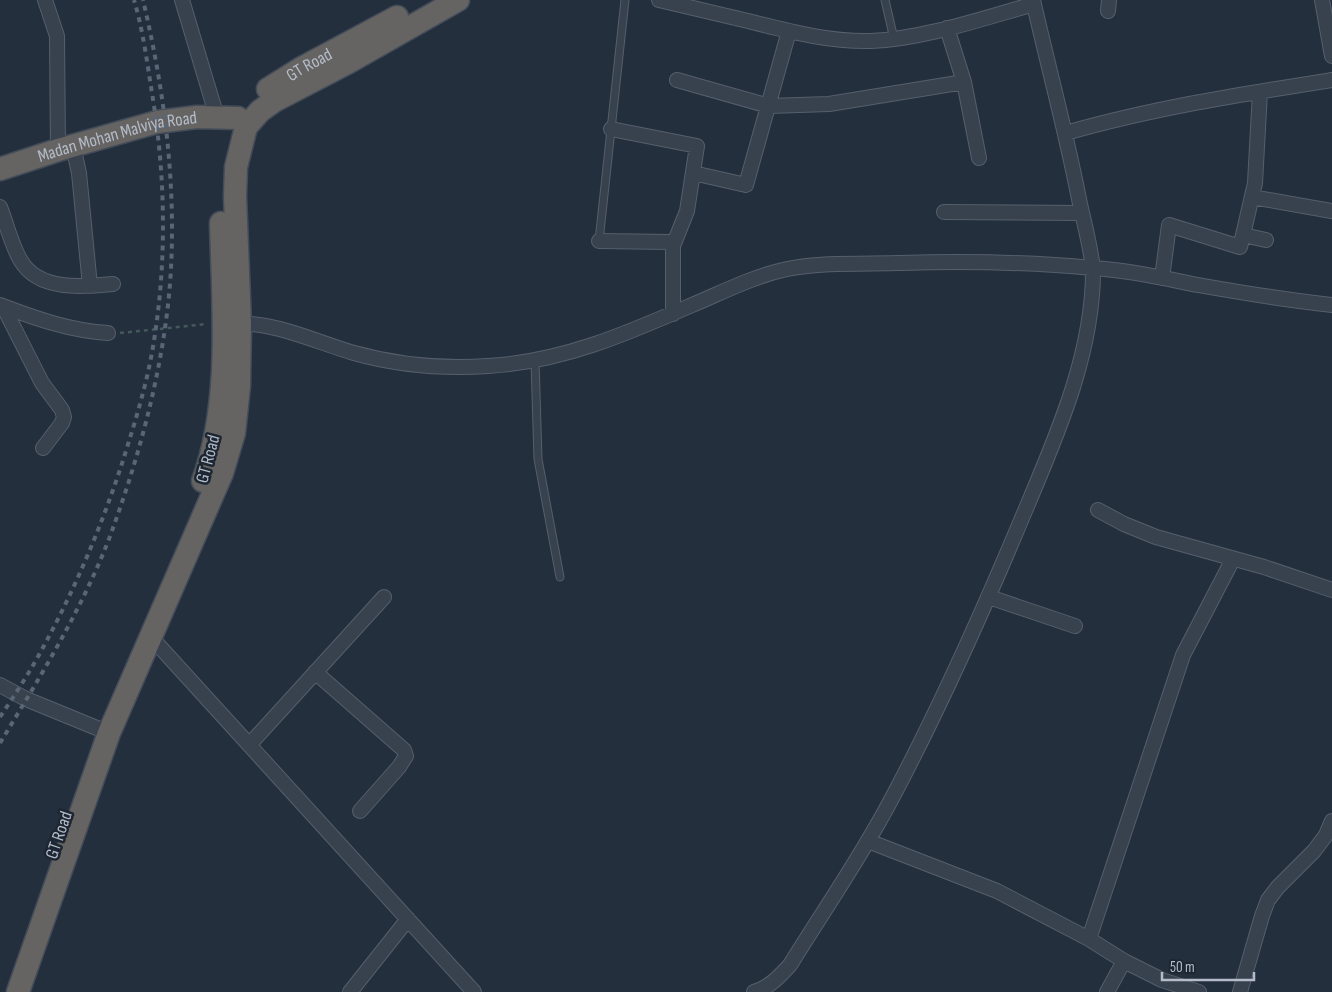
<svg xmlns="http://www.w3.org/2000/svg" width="1332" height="992" viewBox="0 0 1332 992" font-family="'Sofia Sans Condensed',sans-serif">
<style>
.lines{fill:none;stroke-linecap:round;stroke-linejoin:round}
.service-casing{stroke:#565f6c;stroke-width:9}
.minor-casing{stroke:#565f6c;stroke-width:16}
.trunk-casing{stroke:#434c59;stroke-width:25}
.path{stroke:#44595c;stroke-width:2.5;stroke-dasharray:4 4;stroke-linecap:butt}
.service{stroke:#38414e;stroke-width:7}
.minor{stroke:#38414e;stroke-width:14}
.trunk{stroke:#656462;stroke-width:22}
.rail{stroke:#5a6575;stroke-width:4;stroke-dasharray:5 5;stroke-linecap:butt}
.labels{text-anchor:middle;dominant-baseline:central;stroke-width:5;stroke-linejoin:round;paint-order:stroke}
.street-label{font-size:18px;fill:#b4bcc9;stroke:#1d2633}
</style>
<rect width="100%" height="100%" fill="#242f3e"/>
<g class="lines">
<defs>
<path id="service" d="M885,0L894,39
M599,241L625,0
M535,361L538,459L560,577"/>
<path id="minor" d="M45,0L57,36L58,150
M182,0L217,117
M659,0C689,7 718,14 748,21C788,31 829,42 871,41C923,39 984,18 1034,4
M1322,0L1332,56
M1108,11L1109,0
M947,28L964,82L979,158
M677,80L769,106L829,104L964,82
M611,129L697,146L687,211L673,246
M1066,133C1153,108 1243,94 1332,80
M73,146L79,173L90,286
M693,173L746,185L789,31
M1252,197L1332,211
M0,207C6,222 12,247 21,261C39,291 82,287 113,284
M944,212L1082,213
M1243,235L1255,183L1260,92
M599,241L670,242L673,246V314
M1162,278L1169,225L1240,247L1243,235L1266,240
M0,305C34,318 71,331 108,333
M3,306L42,383L62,410L64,417L62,423L43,448
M234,324C239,324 245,323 251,324C286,327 320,343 354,353C397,365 444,369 488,366C561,362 626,334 692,305C723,292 754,276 787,269C824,262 863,264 900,263C964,261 1029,262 1092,268C1128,270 1163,278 1198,285C1243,293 1287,300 1332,305
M1098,510L1124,524L1156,537L1264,567L1332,590
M989,597L1075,626
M150,636L474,992
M315,672L404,750L406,756L399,767L360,811
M0,685L26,699L109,733
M249,745L384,597
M868,841L997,891L1089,939L1124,961L1162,980L1199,992
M1089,939L1183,655L1233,559
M350,992L408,919
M754,992C770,987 779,977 790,965C824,910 861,857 891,800C941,706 984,609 1025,511C1057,435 1093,354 1093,271C1092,251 1083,219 1079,199C1066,132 1048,66 1033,0
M1107,992L1124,961
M1240,992L1262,916L1268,900L1278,887L1314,851L1326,835L1332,821"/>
<g id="trunk">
<path id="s1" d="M268,89L300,69L397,17"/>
<path id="s2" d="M0,169L58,150L157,122L197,117L238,118"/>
<path d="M203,481C232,401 223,307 221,223"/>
<path d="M18,992L109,733L222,473L234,433L239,386L240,324L235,196L236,167L246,127L260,111L274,101L349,62L458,0"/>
</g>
</defs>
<use href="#service" class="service-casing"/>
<use href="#minor" class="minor-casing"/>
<use href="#trunk" class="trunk-casing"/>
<path class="path" d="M120,333L207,324"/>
<use href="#service" class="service"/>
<use href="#minor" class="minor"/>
<use href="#trunk" class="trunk"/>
<path class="rail" d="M0,717C14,696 28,675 40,653C77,586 107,514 129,441C140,406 150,370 155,334C167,255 165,172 152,93C147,62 143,30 134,0
M0,743C40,677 81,611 109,539C139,458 163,370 170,284C177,189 165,93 143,0"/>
</g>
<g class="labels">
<g class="street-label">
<text stroke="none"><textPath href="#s1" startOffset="48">GT Road</textPath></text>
<text stroke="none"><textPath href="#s2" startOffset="122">Madan Mohan Malviya Road</textPath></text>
<text transform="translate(208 459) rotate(-75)">GT Road</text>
<text transform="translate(59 835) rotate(-71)">GT Road</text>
</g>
</g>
<path d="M1162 972v8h92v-8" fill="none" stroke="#b4bcc9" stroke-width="2.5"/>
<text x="1170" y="972" font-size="15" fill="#b4bcc9" stroke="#1d2633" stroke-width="4" paint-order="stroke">50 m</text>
</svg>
